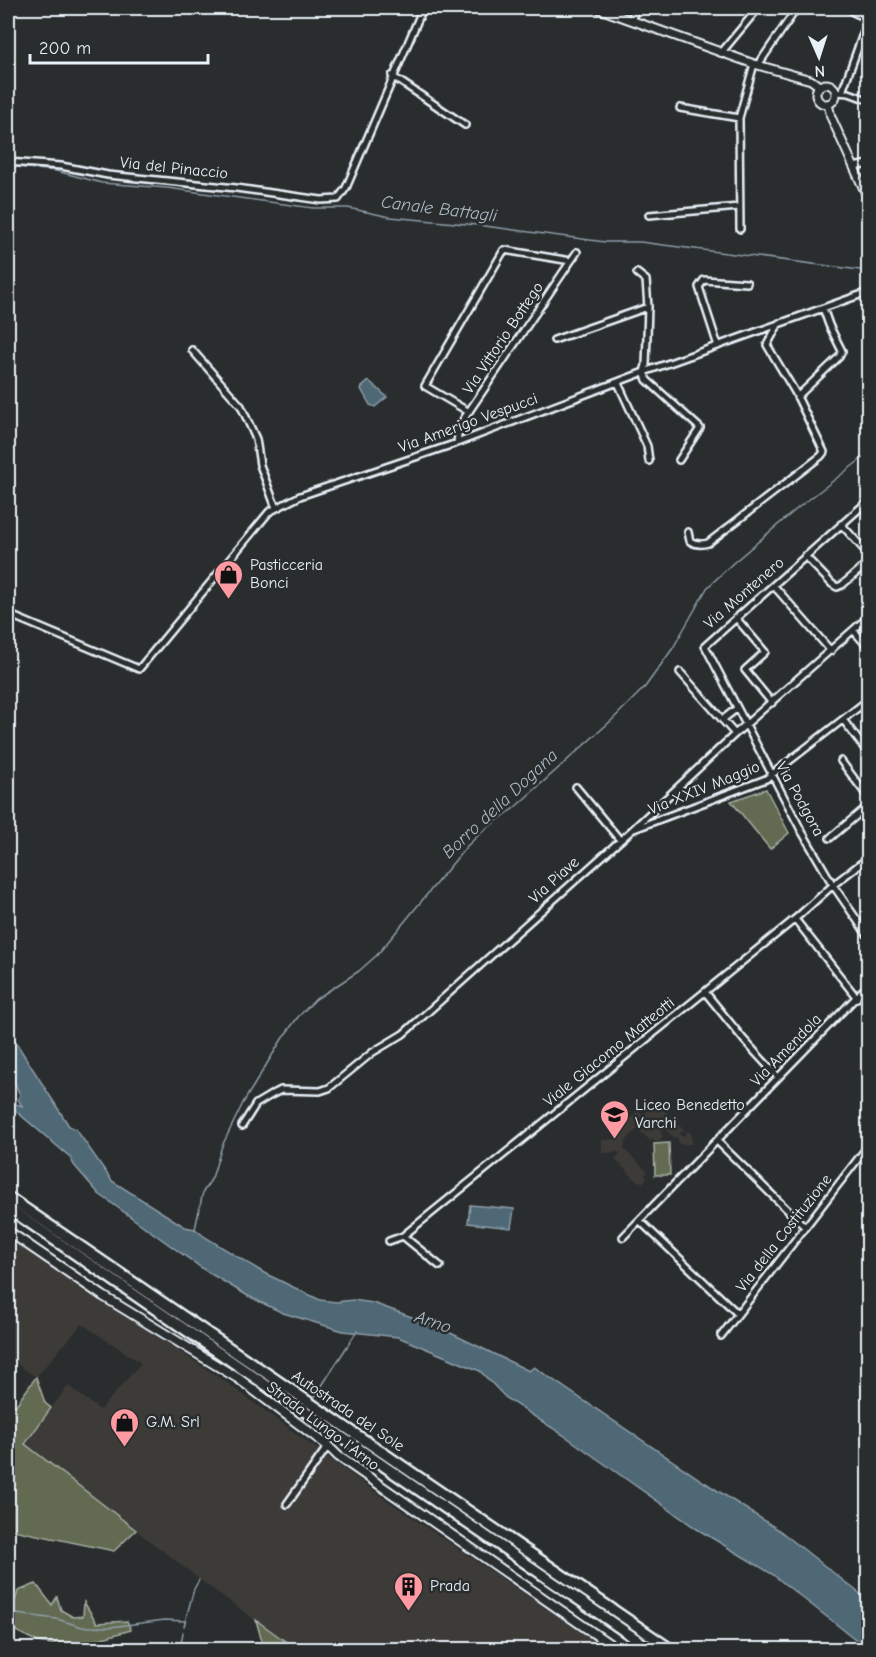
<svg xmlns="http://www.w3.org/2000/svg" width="876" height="1657" viewBox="0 0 876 1657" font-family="'Comic Neue',sans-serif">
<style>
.built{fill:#3c3a37}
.green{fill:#626b51;stroke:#a5aea4;stroke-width:1.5}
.water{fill:#506775;stroke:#8d9ea9;stroke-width:1.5}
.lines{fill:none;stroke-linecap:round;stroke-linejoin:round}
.stream{stroke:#8d9ea9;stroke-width:1.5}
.street-casing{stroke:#e8f1f8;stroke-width:10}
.secondary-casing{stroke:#e8f1f8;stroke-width:11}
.primary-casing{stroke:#e8f1f8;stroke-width:12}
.highway-casing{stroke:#e8f1f8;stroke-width:14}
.street{stroke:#2a2d2e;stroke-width:5}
.secondary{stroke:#2a2d2e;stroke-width:7}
.primary{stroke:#2a2d2e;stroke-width:8}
.highway{stroke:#2a2d2e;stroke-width:9}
.labels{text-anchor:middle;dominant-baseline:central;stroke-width:5;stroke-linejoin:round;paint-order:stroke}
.street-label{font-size:16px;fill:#e8f1f8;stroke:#2a2d2e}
.poi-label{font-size:16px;fill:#e8f1f8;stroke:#2a2d2e;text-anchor:start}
.water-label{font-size:18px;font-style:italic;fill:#abbac4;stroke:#2a2d2e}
</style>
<rect width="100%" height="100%" fill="#2a2d2e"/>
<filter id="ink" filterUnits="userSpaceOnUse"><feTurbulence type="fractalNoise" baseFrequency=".0167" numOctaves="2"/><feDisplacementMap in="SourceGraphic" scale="12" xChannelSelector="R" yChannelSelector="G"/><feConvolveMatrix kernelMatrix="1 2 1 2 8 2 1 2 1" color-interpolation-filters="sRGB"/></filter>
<g filter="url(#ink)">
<path class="built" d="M650,1097L684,1130L679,1134L681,1136H685L686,1132H691L692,1144H678V1137L675,1138L664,1129L660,1132L663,1136L657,1142L653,1139L651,1141L637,1129L625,1142L624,1149L648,1172L645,1175L647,1178L642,1183L640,1180L638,1182L615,1159L620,1154L619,1152L602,1153V1140L620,1139L615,1133L638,1111L643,1115L650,1108Z
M8,1237L230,1385L385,1499L606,1649H296L207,1585L24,1444L68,1386L100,1410L141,1363L82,1324L36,1377L8,1358Z"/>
<path class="green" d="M766,789L789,833L770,849L731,801Z
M669,1143L670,1175H655L654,1144Z
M36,1377L45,1403L51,1408L25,1444L136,1530L114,1551L8,1529V1416Z
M36,1584L52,1605L57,1597L61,1610L73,1617L83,1616L84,1602L97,1623L127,1621L131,1630L71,1647L38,1642L8,1627V1638V1607H13L18,1591Z
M256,1620L296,1649H264Z"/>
<path class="water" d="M369,381L387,397L375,407L370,405L361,389L362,387Z
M8,1030L69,1126L76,1129L112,1181L185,1227L195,1229L205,1237L264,1273L320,1300L336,1302L353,1300L373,1303L434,1325L529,1371L534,1367L704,1482L779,1530L868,1600V1649L772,1574L697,1529L565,1436L507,1399L480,1371L398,1337L343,1331L283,1313L248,1296L206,1271L99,1194L74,1165L70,1157L11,1107L13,1103L22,1106L18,1099L20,1095L8,1068Z
M470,1205L514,1209L511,1228L468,1223Z"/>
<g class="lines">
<path class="stream" d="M8,166L56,171L102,183L167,188L313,208H348L390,217L477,225L605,242H640L868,271
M195,1229L203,1192L212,1178L222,1146L243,1103L282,1039L298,1017L316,999L359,971L377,955L467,846L483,831L513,809L613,719L645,687L673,648L707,588L733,563L799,507L868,454
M314,1398L357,1331
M8,1613L57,1619L82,1627H110L165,1620L185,1621
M184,1626L194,1589L199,1580
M180,1650L183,1632"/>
<defs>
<path id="street" d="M853,12L868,19
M631,20L636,8
M721,53L755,12L746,8
M758,65L797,8
M392,76L465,125
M836,92L849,93L868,100
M842,92L868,20
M680,108L739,118
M8,162L61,166L108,175L236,188L321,200L338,199L346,188L423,8
M854,167L868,164
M649,215L739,207
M740,229L739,118L754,64
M637,273L646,280L648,307L646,365L644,372
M554,340L648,307
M718,346L699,287L704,280L747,283
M192,350L241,406L256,439L260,465L276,508
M644,372L647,380L700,428L679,460
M618,383L647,446L649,461
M797,397L839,357L842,351L829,325L823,308
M469,412L425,386L504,250L571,261
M457,443L459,426L577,252
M868,501L705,646L801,830L833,885L868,936
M841,524L868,554
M688,532L690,541C696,545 701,545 708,543L821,456L824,452L795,392L767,345L779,323
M805,556L832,584L837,587L842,585L868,563
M774,586L831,651
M8,614L139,669L269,512L300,496L457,443L644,372L868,292
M736,618L765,652L745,670L772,703
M854,631L868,647
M680,672L735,734
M722,720L736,709
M844,721L868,753
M841,761L868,797
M576,787L620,840
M634,829L766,779L868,700
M830,838L868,806
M795,919L857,998
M705,992L744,1040L778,1077
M242,1126L256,1104L271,1095L281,1090L320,1091L329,1088L373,1052L403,1034L632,830L735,734L868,617
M717,1141L805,1227
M640,1221L738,1314
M623,1237L868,985
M389,1241L403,1236
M440,1266L403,1236L795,919L833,885L868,858
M721,1336L868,1146
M287,1504L328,1446"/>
<path id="secondary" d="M597,8L754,64L811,80L819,86
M816 94a10 10 0 1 1 20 0a10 10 0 1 1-20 0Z
M828,104L831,117L868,198"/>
<path id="primary" d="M8,1231L103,1296L239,1379L328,1446L338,1456L618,1650"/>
<path id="highway" d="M8,1197L672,1650
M8,1208L652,1650"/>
</defs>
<use href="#street" class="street-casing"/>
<use href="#secondary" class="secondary-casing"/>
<use href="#primary" class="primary-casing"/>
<use href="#highway" class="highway-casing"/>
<use href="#street" class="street"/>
<use href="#secondary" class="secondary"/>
<use href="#primary" class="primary"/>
<use href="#highway" class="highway"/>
</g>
</g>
<defs>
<symbol id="shop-pin" viewBox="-11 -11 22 30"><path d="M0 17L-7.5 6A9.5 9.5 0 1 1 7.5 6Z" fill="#ff9aa2" stroke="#2a2d2e"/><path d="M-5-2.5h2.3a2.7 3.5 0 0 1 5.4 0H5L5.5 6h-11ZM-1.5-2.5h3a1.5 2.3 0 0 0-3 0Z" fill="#111"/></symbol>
<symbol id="school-pin" viewBox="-11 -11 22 30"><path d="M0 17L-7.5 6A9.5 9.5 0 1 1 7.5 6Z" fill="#ff9aa2" stroke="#2a2d2e"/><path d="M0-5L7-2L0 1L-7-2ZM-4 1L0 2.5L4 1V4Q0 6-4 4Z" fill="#111"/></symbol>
<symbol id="building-pin" viewBox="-11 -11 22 30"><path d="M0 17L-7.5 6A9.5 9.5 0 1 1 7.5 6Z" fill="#ff9aa2" stroke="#2a2d2e"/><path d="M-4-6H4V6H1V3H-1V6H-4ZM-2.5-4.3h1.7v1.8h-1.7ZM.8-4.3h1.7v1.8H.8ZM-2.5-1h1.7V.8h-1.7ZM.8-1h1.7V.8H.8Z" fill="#111"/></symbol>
</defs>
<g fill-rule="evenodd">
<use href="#shop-pin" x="212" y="558" width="33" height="45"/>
<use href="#school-pin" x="598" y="1098" width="33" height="45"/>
<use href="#shop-pin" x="108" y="1406" width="33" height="45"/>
<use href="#building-pin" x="392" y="1570" width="33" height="45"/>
</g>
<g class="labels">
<g class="street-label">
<text transform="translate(174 168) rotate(6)">Via del Pinaccio</text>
<text transform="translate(503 338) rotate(-56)">Via Vittorio Bottego</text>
<text transform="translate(468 423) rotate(-20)">Via Amerigo Vespucci</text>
<text transform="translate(744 593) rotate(-41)">Via Montenero</text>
<text transform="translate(704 788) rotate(-22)">Via XXIV Maggio</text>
<text transform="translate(800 799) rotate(61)">Via Podgora</text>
<text transform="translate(554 880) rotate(-42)">Via Piave</text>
<text transform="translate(786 1050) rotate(-46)">Via Amendola</text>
<text transform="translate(609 1052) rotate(-39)">Viale Giacomo Matteotti</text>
<text transform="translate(784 1233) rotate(-52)">Via della Costituzione</text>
<text transform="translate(348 1411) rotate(34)">Autostrada del Sole</text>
<text transform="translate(323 1426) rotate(37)">Strada Lungo l'Arno</text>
</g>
<g class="poi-label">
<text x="250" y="565">Pasticceria<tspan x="250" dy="18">Bonci</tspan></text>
<text x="635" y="1105">Liceo Benedetto<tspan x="635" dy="18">Varchi</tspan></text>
<text x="146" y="1422">G.M. Srl</text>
<text x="430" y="1586">Prada</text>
</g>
<g class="water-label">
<text transform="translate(439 209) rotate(7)">Canale Battagli</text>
<text transform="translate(500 804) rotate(-43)">Borro della Dogana</text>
<text transform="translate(433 1322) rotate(19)">Arno</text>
</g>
</g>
<rect width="876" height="1657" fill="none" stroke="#2a2d2e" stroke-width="30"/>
<rect x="15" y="15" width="846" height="1627" fill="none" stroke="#e8f1f8" stroke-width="2" filter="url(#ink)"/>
<g transform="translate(819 57) rotate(177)" stroke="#2a2d2e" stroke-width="4.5" paint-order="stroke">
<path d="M0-4.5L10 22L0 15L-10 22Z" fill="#e8f1f8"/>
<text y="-9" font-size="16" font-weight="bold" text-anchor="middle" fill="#e8f1f8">N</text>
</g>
<path d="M30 54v9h178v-9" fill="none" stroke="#e8f1f8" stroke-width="3"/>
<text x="39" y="54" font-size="18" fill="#e8f1f8" stroke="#2a2d2e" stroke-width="4.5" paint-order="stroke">200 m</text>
</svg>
